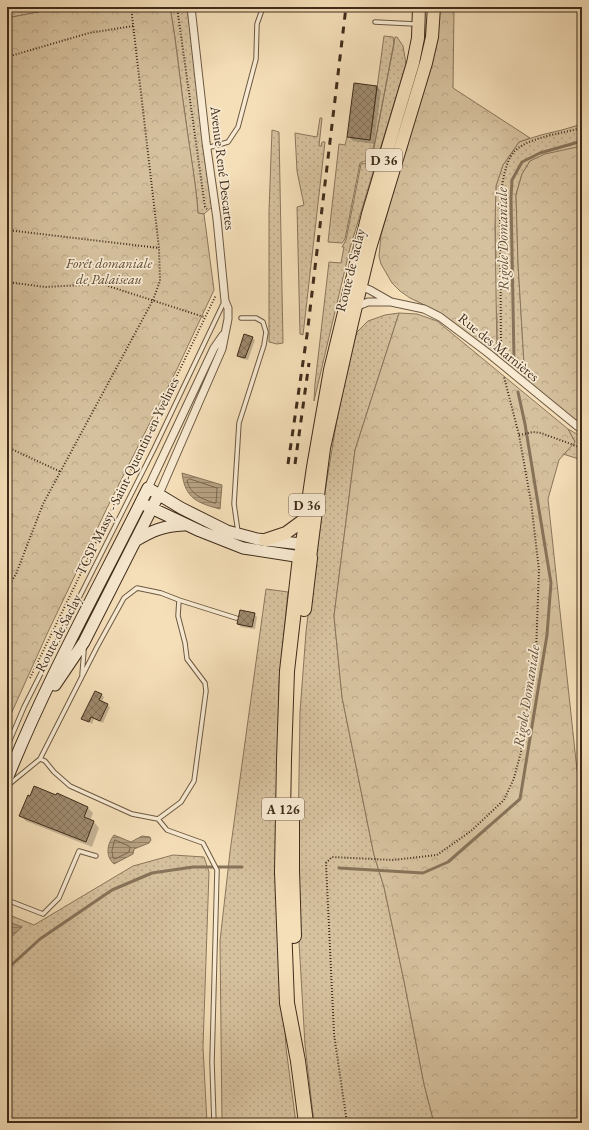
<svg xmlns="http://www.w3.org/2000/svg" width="589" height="1130" viewBox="0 0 589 1130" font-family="'EB Garamond',serif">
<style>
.grass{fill:url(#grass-dots);stroke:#8a765c}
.forest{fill:url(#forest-crowns);stroke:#8a765c}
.water{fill:url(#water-rules);stroke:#877359}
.shadow{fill:#0003}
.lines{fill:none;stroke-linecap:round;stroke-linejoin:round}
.shore{stroke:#7b674e;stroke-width:1}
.stream{stroke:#877359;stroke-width:3}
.building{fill:url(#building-cross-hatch);stroke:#3f2c1a}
.lane-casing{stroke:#6c5942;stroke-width:5.5}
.street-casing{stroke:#6c5942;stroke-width:9}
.secondary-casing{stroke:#3f2c1a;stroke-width:13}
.primary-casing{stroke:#3f2c1a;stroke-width:14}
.highway-casing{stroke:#3f2c1a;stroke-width:16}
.path{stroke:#3f2c1a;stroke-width:2;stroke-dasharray:1 2;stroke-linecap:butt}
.lane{stroke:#f8ead2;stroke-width:3.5}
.street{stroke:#f8ead2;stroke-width:7}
.secondary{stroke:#f8ead2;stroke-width:11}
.primary{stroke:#f5dfb9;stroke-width:12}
.highway{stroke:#f5dfb9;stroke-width:14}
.rail{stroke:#3f2c1a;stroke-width:3;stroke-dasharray:7 7;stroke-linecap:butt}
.labels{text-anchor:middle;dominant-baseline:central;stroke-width:3.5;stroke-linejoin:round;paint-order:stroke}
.shield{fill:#f8ead2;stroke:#766551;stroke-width:1}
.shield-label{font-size:13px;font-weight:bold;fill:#3f2c1a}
.street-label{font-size:14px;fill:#3f2c1a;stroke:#f8ead2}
.park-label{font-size:14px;font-style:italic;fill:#5d4a34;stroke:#f8ead2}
.water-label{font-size:15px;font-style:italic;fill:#634f3a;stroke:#f8ead2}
</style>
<defs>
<pattern id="grass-dots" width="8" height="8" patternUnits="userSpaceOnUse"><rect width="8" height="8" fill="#d6c19e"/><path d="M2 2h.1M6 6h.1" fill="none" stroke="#b9a688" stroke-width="1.8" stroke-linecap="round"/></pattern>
<pattern id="forest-crowns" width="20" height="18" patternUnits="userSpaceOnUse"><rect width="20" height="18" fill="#d6c19e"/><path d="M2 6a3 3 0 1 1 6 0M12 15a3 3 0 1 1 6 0" fill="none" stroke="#b9a688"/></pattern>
<pattern id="water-rules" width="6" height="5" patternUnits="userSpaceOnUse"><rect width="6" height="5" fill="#b7a283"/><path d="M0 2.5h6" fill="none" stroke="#96846a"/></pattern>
<pattern id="building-cross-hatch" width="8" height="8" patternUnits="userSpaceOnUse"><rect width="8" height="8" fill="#9e896d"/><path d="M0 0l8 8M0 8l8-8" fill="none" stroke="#827059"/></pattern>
</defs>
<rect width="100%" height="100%" fill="#f5dfb9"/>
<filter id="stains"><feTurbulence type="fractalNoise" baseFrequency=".005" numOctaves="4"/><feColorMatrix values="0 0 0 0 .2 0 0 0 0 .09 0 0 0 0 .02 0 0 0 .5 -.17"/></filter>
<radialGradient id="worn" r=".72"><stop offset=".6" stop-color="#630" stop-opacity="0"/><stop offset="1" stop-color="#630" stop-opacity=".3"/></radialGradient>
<path class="grass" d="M7,7H64L7,18Z
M170,7H187L212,207L204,214L198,213C196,183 190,153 186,122C180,84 177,45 170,7Z
M384,36L393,37L394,44L375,141L370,158L368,160L360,163L345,239L342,243L328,242L339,144L345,145L347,137L370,140Z
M395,37H397L403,46L406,64L350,248L314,401L315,384L329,262L341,263L344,247H342L346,240L361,164L368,163L372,159Z
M320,118H322L319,146H321L322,142H325L303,335L300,334L297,207L304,205L297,171L295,133L317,137Z
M582,124V146L530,161L522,174L516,194L518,263L525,380L497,356V318L494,291L496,257L495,216L496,186L503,165L519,142L541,135L562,130Z
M272,130L279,132L283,343L277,344L269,342V211Z
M399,313L355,450L334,616L342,697L374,855L384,887L404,981L424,1084L434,1123H314L305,1045L297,907L300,712L306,632L316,546L338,413L350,355L357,332L368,321L385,315Z
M568,429L582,437V460L563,454L575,442Z
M266,589L288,592L279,682L276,851L286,1048L296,1123H222L220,941L230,852Z
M173,855L204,857L209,872L203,1047L207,1123H7V914L34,925L133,866Z"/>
<path class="forest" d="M64,7H170C177,45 180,84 186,122C190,152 196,183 198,213L204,214L214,290L178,367L107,508L47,634L7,723V528L13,514L7,511V18Z
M440,7H454L453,88L530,138L519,142L503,165L496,186L495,227L497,356L439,312L410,298L400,291L392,283L381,264L379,256L381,235L427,76Z
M582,146V425L572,419L525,380L518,263L516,195L522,174L530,161L545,154Z
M399,313L417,314L437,321L568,429L575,442L559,460L548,499L577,770L582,793V1123H434L424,1084L404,981L384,887L374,855L342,697L334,616L355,450Z"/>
<path class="water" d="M182,473L222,485L220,509C197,503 185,498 182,473Z
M114,835L131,842L142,836L150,837L151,840L149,843L134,849L133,854L114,864C105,856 107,844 114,835Z
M7,921L22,927L7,941Z"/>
<path class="shadow" d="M377,86L381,91L374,144L353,141L348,136Z
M252,338L255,340L248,360L240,358L238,355Z
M254,614L257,617L255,629L241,627L238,624Z
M101,695L104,697L102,702L110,707L103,723L94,719L92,724L82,718Z
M88,808L93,813L90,821L94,822L99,828L92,847L26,821L21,816Z"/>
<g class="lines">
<path class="shore" d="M190,479L217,488L216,503H214C202,499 190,494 187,481Z
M115,840L129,846L130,847L129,852L115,859L113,858L112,851Z"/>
<path class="stream" d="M514,359L511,198L512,180L522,162L540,153L582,141
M339,868L423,873L448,862L520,799L547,635L551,583L525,424L518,392
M7,969L40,939L112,890L152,873L193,867H242"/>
</g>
<path class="building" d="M354,83L377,86L370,140L347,137Z
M244,334L253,337L245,358L237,356Z
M240,610L255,613L252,627L237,624Z
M95,691L102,694L99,700L108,704L100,721L91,717L89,722L81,719Z
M34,786L56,795L57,793L88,807L84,817L94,821L86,842L19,816L28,795L30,796Z"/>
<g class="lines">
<defs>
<path id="lane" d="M375,22L415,24
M207,148L228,142L238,127L256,59L257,24L263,7
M238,532L234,504L239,423L264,345L266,332L263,322L256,318H241
M179,600L236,618
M82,675L84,650
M7,747L24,707L154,449L224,302
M40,759L97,647L124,598L137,588L161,593L179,600L178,616L185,643L187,659L205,683L206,691L194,781L181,802L158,819
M7,786L40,759L45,761L54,772L70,786L132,814L158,819L167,830L203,843L217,870L212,1062L214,1123
M7,900L43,914L59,898L79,851L96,856"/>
<path id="street" d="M357,285L370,290L391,302
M355,307L368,302H391L424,309L440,317L488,353L582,430
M148,488L214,348L223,335
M159,494L222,349L228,319V308L225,301L217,219L206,142L191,7"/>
<path id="secondary" d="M145,505L200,531L243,548L308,558
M135,541C153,530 164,526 184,525
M55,685L84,642L159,494
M7,779C47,679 100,585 148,488L181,508L227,531L257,539L310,545"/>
<path id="primary" d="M265,540L286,533L305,519
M300,557L313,467L330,370L368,214L413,63L418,38L419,7
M310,558L324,448L352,323L370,248L426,63L432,37L434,7"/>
<path id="highway" d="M300,557L287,671L284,759L282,872L287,1003L298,1061L306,1123
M304,609L310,558
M292,813V870L294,936"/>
</defs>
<use href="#lane" class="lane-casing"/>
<use href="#street" class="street-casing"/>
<use href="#secondary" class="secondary-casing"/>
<use href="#primary" class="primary-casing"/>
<use href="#highway" class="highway-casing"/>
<path class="path" d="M177,7L205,207L207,209
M7,57L89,33L133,26
M7,230L159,248
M7,282L45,287L102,284L204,317
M501,353L500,209C501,193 503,166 513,153C524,138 564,133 582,128
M519,435L533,432L541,433L582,448
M7,447L61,472
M7,589L16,574L43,504L153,300L160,281L159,248L131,7
M30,678L216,295
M347,1123L334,1034L326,863L332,857L393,860L437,855L471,831L504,800L514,778L521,752L536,652L539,570L531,502L519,435L504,377"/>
<use href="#lane" class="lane"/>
<use href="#street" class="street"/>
<use href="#secondary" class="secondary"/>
<use href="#primary" class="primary"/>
<use href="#highway" class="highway"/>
<path class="rail" d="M288,464L307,335L346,7
M295,464L309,363"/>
</g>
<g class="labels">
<g class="shield">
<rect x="366" y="149" width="36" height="22" rx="3"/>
<rect x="289" y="494" width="36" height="22" rx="3"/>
<rect x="262" y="798" width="42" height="22" rx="3"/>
</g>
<g class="shield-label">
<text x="384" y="160">D 36</text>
<text x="307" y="505">D 36</text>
<text x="283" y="809">A 126</text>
</g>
<g class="street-label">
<text transform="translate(223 168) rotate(83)">Avenue René Descartes</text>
<text transform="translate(350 270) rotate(-76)">Route de Saclay</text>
<text transform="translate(499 347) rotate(39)">Rue des Marnières</text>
<text transform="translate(127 476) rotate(-64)">TCSP Massy - Saint-Quentin-en-Yvelines</text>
<text transform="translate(58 633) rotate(-63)">Route de Saclay</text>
</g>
<g class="park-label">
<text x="109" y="263">Forêt domaniale<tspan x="109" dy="16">de Palaiseau</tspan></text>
</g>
<g class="water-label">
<text transform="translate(502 239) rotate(-91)">Rigole Domaniale</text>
<text transform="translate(526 696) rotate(-81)">Rigole Domaniale</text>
</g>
</g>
<rect width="589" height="1130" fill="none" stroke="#f5dfb9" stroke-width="24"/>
<rect x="8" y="8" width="573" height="1114" fill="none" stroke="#3f2c1a" stroke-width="2"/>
<rect x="12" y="12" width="565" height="1106" fill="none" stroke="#3f2c1a"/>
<rect width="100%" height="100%" filter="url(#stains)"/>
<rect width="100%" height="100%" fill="url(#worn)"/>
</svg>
